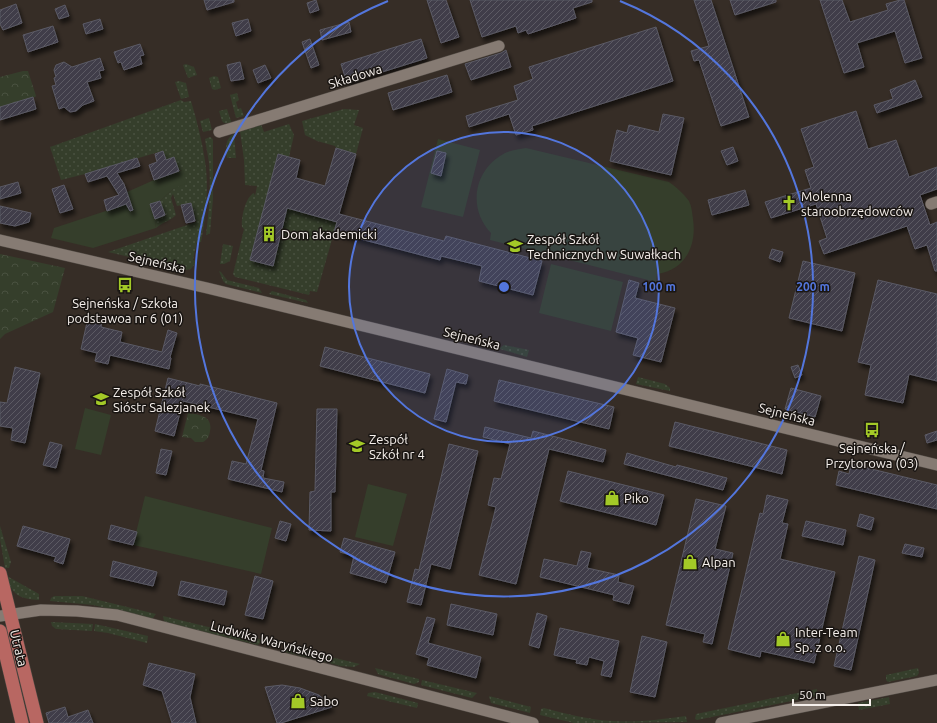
<svg xmlns="http://www.w3.org/2000/svg" width="937" height="723" viewBox="0 0 937 723" font-family="Ubuntu,sans-serif">
<style>
.grass{fill:url(#grass-dots)}
.park{fill:url(#park-crowns)}
.garden{fill:#353e2b}
.building{fill:url(#building-hatch);stroke:#5b5a65;filter:url(#shadow)}
.lines{fill:none;stroke-linecap:round;stroke-linejoin:round}
.minor-casing{stroke:#514a44;stroke-width:12}
.major-casing{stroke:#514a44;stroke-width:14}
.minor{stroke:#867b73;stroke-width:11}
.major{stroke:#b86762;stroke-width:13}
.ring{fill:none;stroke:#5376dd;stroke-width:2}
.labels{text-anchor:middle;dominant-baseline:central;stroke-width:3;stroke-linejoin:round;paint-order:stroke}
.street-label{font-size:13px;fill:#f6f0ec;stroke:#1a1613}
.poi-label{font-size:13px;fill:#f6f0ec;stroke:#1a1613;text-anchor:start}
.centre{fill:#5376dd;stroke:#1a1613;stroke-width:2}
.ring-label{font-size:12px;text-anchor:middle;font-weight:bold;fill:#5376dd;stroke:#1a1613;stroke-width:3;stroke-linejoin:round;paint-order:stroke}
</style>
<defs>
<pattern id="grass-dots" width="8" height="8" patternUnits="userSpaceOnUse"><rect width="8" height="8" fill="#353e2b"/><path d="M2 2h.1M6 6h.1" fill="none" stroke="#495140" stroke-width="1.8" stroke-linecap="round"/></pattern>
<pattern id="park-crowns" width="20" height="18" patternUnits="userSpaceOnUse"><rect width="20" height="18" fill="#353e2b"/><path d="M2 6a3 3 0 1 1 6 0M12 15a3 3 0 1 1 6 0" fill="none" stroke="#495140"/></pattern>
<pattern id="building-hatch" width="6" height="6" patternUnits="userSpaceOnUse"><rect width="6" height="6" fill="#3f3e49"/><path d="M-1 1l2-2M0 6l6-6M5 7l2-2" fill="none" stroke="#5b5a63"/></pattern>
<filter id="shadow"><feDropShadow dx="2.5" dy="4.5" stdDeviation="2" flood-color="#0009"/></filter>
</defs>
<rect width="100%" height="100%" fill="#362d26"/>
<path class="grass" d="M186,64L194,67L197,75L188,78L183,65Z
M214,76L218,77L221,88L215,90L212,89L209,78Z
M179,81L186,83L189,97L181,99L175,82Z
M237,93L239,100L236,102L238,109L241,108L244,116L236,118L230,95Z
M181,100L184,102L191,101C197,121 202,141 205,161C209,187 206,216 201,242H197L193,260L197,261L191,269L186,270L108,252L196,222L191,203L177,206L173,194L171,198L176,215C170,221 163,222 156,228L155,219L165,215L160,201L173,189L182,170L179,171L174,157L166,160L162,151L85,174L61,180L50,147Z
M227,109L232,124L224,123L222,121L219,111Z
M344,109L359,110L354,125L363,128L356,154L336,148L335,146L317,141L305,135L302,121Z
M209,118L212,130L203,132L200,121Z
M261,124L264,132L289,124L294,135L289,157L278,154L251,260L273,266L287,208L337,222L317,292L310,291L309,295L235,277L233,274L244,229L242,227C241,219 245,197 254,193L255,196L257,186L245,185L244,160L240,131Z
M234,134L236,158H227C226,150 224,139 234,134Z
M210,137L212,138L213,140V199L210,233L207,235H206C209,211 211,187 209,163C208,155 206,147 205,139Z
M223,244L233,246L230,261L224,264H220Z
M219,271L221,272L227,280L259,288L262,293L226,284L223,281Z
M272,291L306,300L308,303L269,294Z
M504,345L529,350L527,357L500,349L501,347Z
M638,377L665,384L670,388V391L636,384Z
M0,526L11,562L9,568H5L0,539Z
M7,576L39,594V600C20,599 11,595 7,576Z
M54,596H82L156,614L152,619L93,605L50,601L51,598Z
M163,616L262,640L258,645L164,622Z
M51,622L93,624L92,631L56,629L52,626Z
M95,624L148,636L147,643L108,633L94,631Z
M289,647L297,649L360,664L354,667L341,666L285,652L286,649Z
M375,668L419,679V682L414,684L381,675L378,674Z
M918,668L919,673L917,676L888,682L886,680V675Z
M422,680L477,693L472,698L421,685Z
M817,689L816,696L697,720L695,719L696,714Z
M375,692L418,703L417,708L367,696L368,693Z
M489,696L531,707L530,713L491,703Z
M889,697L890,704L859,710L858,703Z
M544,708C567,714 590,720 613,721C638,723 662,719 686,716L687,722L574,723L540,715L541,709Z"/>
<path class="park" d="M23,71H28L36,96L35,97L0,107V77Z
M0,254L65,268L53,312L5,334L0,339Z
M188,413C200,415 213,416 210,431C209,437 208,439 203,442H195L191,438L182,437Z"/>
<path class="garden" d="M438,139L480,150L463,217L421,207Z
M526,148L669,182C676,187 684,194 689,201C692,207 692,213 693,219C697,246 685,270 657,274L656,282L490,240L491,233C467,208 474,169 505,153C512,150 519,149 526,148Z
M183,170L187,183L173,189L160,201L150,205L155,219L156,228L93,248L51,238L54,228L130,203L127,192L154,180Z
M551,264L623,282L611,331L539,313Z
M85,408L111,415L101,455L75,449Z
M368,484L407,494L393,546L355,537Z
M145,496L272,528L261,574L165,552L133,545Z"/>
<path class="building" d="M204,0H234V2L207,10Z
M316,0L319,10L310,13L307,3Z
M427,0H446L459,37L441,43Z
M470,0H592V2L573,8L576,18L528,34L526,30L518,33L516,26L482,37Z
M694,0H711L749,117L721,126L699,60L694,61L691,51L709,46Z
M730,0H776V2L735,15Z
M820,0H842L850,22L888,10L886,4L900,0H904L922,58L905,63L895,31L857,43L864,67L844,73Z
M16,4L22,23L3,30L0,24V10Z
M65,5L69,16L59,19L55,9Z
M100,19L103,29L86,34L83,24Z
M248,19L251,31L236,36L232,23Z
M349,22L351,32L322,40L320,30Z
M53,26L58,42L28,52L23,35Z
M656,27L673,81L532,126L533,130L516,135L509,114L469,127L466,116L518,100L514,86L533,79L529,67Z
M310,39L319,65L311,68L302,42Z
M421,39L427,58L347,83L341,64Z
M140,44L144,55L140,56L142,64L124,70L121,62L118,63L114,52Z
M506,50L511,67L471,80L465,64L501,53Z
M100,58L104,70L99,71L101,78L87,82L94,101L83,105L76,111L70,112L64,107L59,109L52,86L56,85L54,78L56,77L54,70L56,65L64,62L72,67Z
M240,62L244,79L231,81L227,65Z
M265,65L271,78L258,83L253,70Z
M447,75L452,92L393,110L388,93Z
M915,80L922,97L877,113L874,105L893,99L890,90Z
M33,97L36,109L0,120V107Z
M856,111L868,149L896,140L909,177L937,167V189L920,195L930,225L937,222V271H935L927,245L915,249L907,226L824,254L819,241L827,238L816,204L771,218L765,202L811,188L805,170L814,167L801,129Z
M663,114L684,118L671,175L610,161L617,130L627,133L629,125L659,132Z
M733,147L738,161L727,165L721,151Z
M336,148L356,154L339,214L444,241L446,236L542,261L533,295L479,281L482,266L441,256L440,260L334,232L337,222L287,208L273,266L250,260L278,154L300,160L296,178L325,186Z
M163,151L166,160L174,157L179,171L154,180L149,165L157,162L155,154Z
M437,151L446,153L441,176L431,173Z
M137,158L140,166L117,173L124,184L133,210L130,211L126,204L107,211L104,200L119,195L107,176L88,182L85,174Z
M18,182L21,193L0,199V187Z
M64,185L73,209L60,213L52,189Z
M745,190L749,205L712,215L708,200Z
M160,201L165,215L155,219L150,204Z
M191,203L195,221L186,223L181,205Z
M0,206L31,213L29,222L15,226L0,223Z
M772,249L783,252L780,262L769,258Z
M803,261L855,273L842,331L789,318Z
M629,280L639,283L635,298L675,308L661,362L633,355L638,338L616,332Z
M878,280L937,294V381L909,374L903,403L865,395L871,365L858,362Z
M88,318L102,322L101,327L122,332L120,342L162,352L168,330L177,333L170,357L171,358L169,369L110,355L108,364L95,361L97,353L81,349Z
M325,347L430,374L425,393L320,366Z
M798,365L802,375L795,378L791,367Z
M15,367L40,373L25,443L11,440L13,428L0,426V402L7,403Z
M447,369L468,375L466,384L456,382L446,422L434,419Z
M168,378L200,386V384L277,403L261,470L264,471L263,478L284,482L282,492L228,479L232,461L246,464L258,419L183,401L174,436L155,431Z
M499,380L614,407L609,429L494,401Z
M791,388L821,396L815,417L785,409Z
M317,409H337L335,492H331V531L309,530L310,492L315,491Z
M675,422L787,450L782,474L669,446Z
M485,427L531,438L533,431L606,450L603,462L549,449L516,584L479,575L496,507L488,505L494,478L501,479L510,444L483,437Z
M937,431V440L927,443L925,435Z
M50,442L62,445L56,468L43,465Z
M449,444L478,451L450,569L431,564L421,605L407,602L415,569L419,570Z
M161,449L172,451L166,475L156,473Z
M627,453L676,467L677,465L727,478L723,490L624,464Z
M851,464L937,485V509L836,485L839,471L849,474Z
M568,471L664,495L656,525L560,501Z
M767,495L788,500L782,523L788,524L780,559L835,572L814,663L761,651L760,657L728,649L760,513L763,514Z
M696,499L726,506L715,549L733,553L712,644L703,642L705,634L666,625Z
M860,514L874,518L871,530L857,526Z
M280,521L291,524L286,541L275,538Z
M806,521L846,530L843,545L802,536Z
M111,525L137,532L133,545L108,539Z
M23,526L70,539L63,564L54,561L56,557L17,546Z
M344,538L395,552L386,583L350,573L354,556L340,552Z
M905,544L924,548L922,557L902,553Z
M581,551L591,553L587,568L619,575L618,582L634,586L629,604L613,600L614,595L540,577L544,559L577,566Z
M859,556L875,560L851,670L834,666Z
M113,561L157,572L153,586L110,576Z
M255,576L273,581L263,619L245,615Z
M181,581L227,591L224,605L178,595Z
M451,604L497,614L493,635L447,625Z
M537,613L547,616L539,648L529,645Z
M427,617L435,619L428,643L481,657L476,678L427,665L429,658L416,654Z
M560,628L619,641L611,677L601,675L604,661L589,657L587,665L576,663L577,660L554,655Z
M642,636L667,642L655,697L630,692Z
M149,663L195,674L190,697L196,723H172L162,691L143,685Z
M282,685L300,688L319,695L332,707L281,723H277L265,687Z
M65,707L68,717L88,710L93,723H49L46,713Z"/>
<g class="lines">
<defs>
<path id="minor" d="M219,132L499,46
M931,204L937,202
M0,240L207,288L937,465
M0,616L41,610L77,611L117,615L533,723
M721,723L937,680"/>
<path id="major" d="M0,573L37,723
M0,631L22,723"/>
</defs>
<use href="#minor" class="minor-casing"/>
<use href="#major" class="major-casing"/>
<use href="#minor" class="minor"/>
<use href="#major" class="major"/>
</g>
<circle cx="504" cy="287" r="155" fill="#5376dd" fill-opacity=".12"/>
<g class="ring">
<circle cx="504" cy="287" r="155"/>
<path d="M620 1A309 309 0 1 1 388 1"/>
</g>
<defs>
<symbol id="church-bare" viewBox="-9 -9 18 18"><path d="M-1.2-6h2.4v3.5h3.3v2.4h-3.3V6h-2.4V-.1h-3.3v-2.4h3.3Z" fill="#a3c927" stroke="#1a1613" stroke-width="2.5" paint-order="stroke"/></symbol>
<symbol id="building-bare" viewBox="-9 -9 18 18"><path d="M-4-6H4V6H1V3H-1V6H-4ZM-2.5-4.3h1.7v1.8h-1.7ZM.8-4.3h1.7v1.8H.8ZM-2.5-1h1.7V.8h-1.7ZM.8-1h1.7V.8H.8Z" fill="#a3c927" stroke="#1a1613" stroke-width="2.5" paint-order="stroke"/></symbol>
<symbol id="school-bare" viewBox="-9 -9 18 18"><path d="M0-5L7-2L0 1L-7-2ZM-4 1L0 2.5L4 1V4Q0 6-4 4Z" fill="#a3c927" stroke="#1a1613" stroke-width="2.5" paint-order="stroke"/></symbol>
<symbol id="bus-bare" viewBox="-9 -9 18 18"><path d="M-5-6H5V4H4V6H2V4H-2V6H-4V4H-5ZM-3.5-4V0h7V-4ZM-3.5 1.2v1.5H-2V1.2ZM2 1.2v1.5H3.5V1.2Z" fill="#a3c927" stroke="#1a1613" stroke-width="2.5" paint-order="stroke"/></symbol>
<symbol id="shop-bare" viewBox="-9 -9 18 18"><path d="M-5-2.5h2.3a2.7 3.5 0 0 1 5.4 0H5L5.5 6h-11ZM-1.5-2.5h3a1.5 2.3 0 0 0-3 0Z" fill="#a3c927" stroke="#1a1613" stroke-width="2.5" paint-order="stroke"/></symbol>
</defs>
<g fill-rule="evenodd">
<use href="#church-bare" x="778" y="192" width="22" height="22"/>
<use href="#building-bare" x="258" y="223" width="22" height="22"/>
<use href="#school-bare" x="504" y="235" width="22" height="22"/>
<use href="#bus-bare" x="114" y="274" width="22" height="22"/>
<use href="#school-bare" x="90" y="388" width="22" height="22"/>
<use href="#bus-bare" x="861" y="419" width="22" height="22"/>
<use href="#school-bare" x="346" y="435" width="22" height="22"/>
<use href="#shop-bare" x="601" y="487" width="22" height="22"/>
<use href="#shop-bare" x="679" y="551" width="22" height="22"/>
<use href="#shop-bare" x="772" y="628" width="22" height="22"/>
<use href="#shop-bare" x="287" y="690" width="22" height="22"/>
</g>
<g class="labels">
<g class="street-label">
<text transform="translate(355 76) rotate(-17)">Składowa</text>
<text transform="translate(157 262) rotate(13)">Sejneńska</text>
<text transform="translate(472 338) rotate(14)">Sejneńska</text>
<text transform="translate(787 414) rotate(14)">Sejneńska</text>
<text transform="translate(272 641) rotate(15)">Ludwika Waryńskiego</text>
<text transform="translate(19 648) rotate(76)">Utrata</text>
</g>
<g class="poi-label">
<text x="801" y="196">Molenna<tspan x="801" dy="15">staroobrzędowców</tspan></text>
<text x="281" y="234">Dom akademicki</text>
<text x="527" y="239">Zespół Szkół<tspan x="527" dy="15">Technicznych w Suwałkach</tspan></text>
<text x="125" y="303" text-anchor="middle">Sejneńska / Szkoła<tspan x="125" dy="15">podstawoa nr 6 (01)</tspan></text>
<text x="113" y="392">Zespół Szkół<tspan x="113" dy="15">Sióstr Salezjanek</tspan></text>
<text x="369" y="439">Zespół<tspan x="369" dy="15">Szkół nr 4</tspan></text>
<text x="872" y="448" text-anchor="middle">Sejneńska /<tspan x="872" dy="15">Przytorowa (03)</tspan></text>
<text x="624" y="498">Piko</text>
<text x="702" y="562">Alpan</text>
<text x="795" y="632">Inter-Team<tspan x="795" dy="15">Sp. z o.o.</tspan></text>
<text x="310" y="701">Sabo</text>
</g>
</g>
<circle cx="504" cy="287" r="6" class="centre"/>
<g class="ring-label">
<text x="659" y="291">100 m</text>
<text x="813" y="291">200 m</text>
</g>
<path d="M793 699v6h77v-6" fill="none" stroke="#f6f0ec" stroke-width="2"/>
<text x="799" y="699" font-size="12" fill="#f6f0ec" stroke="#1a1613" stroke-width="3" paint-order="stroke">50 m</text>
</svg>
